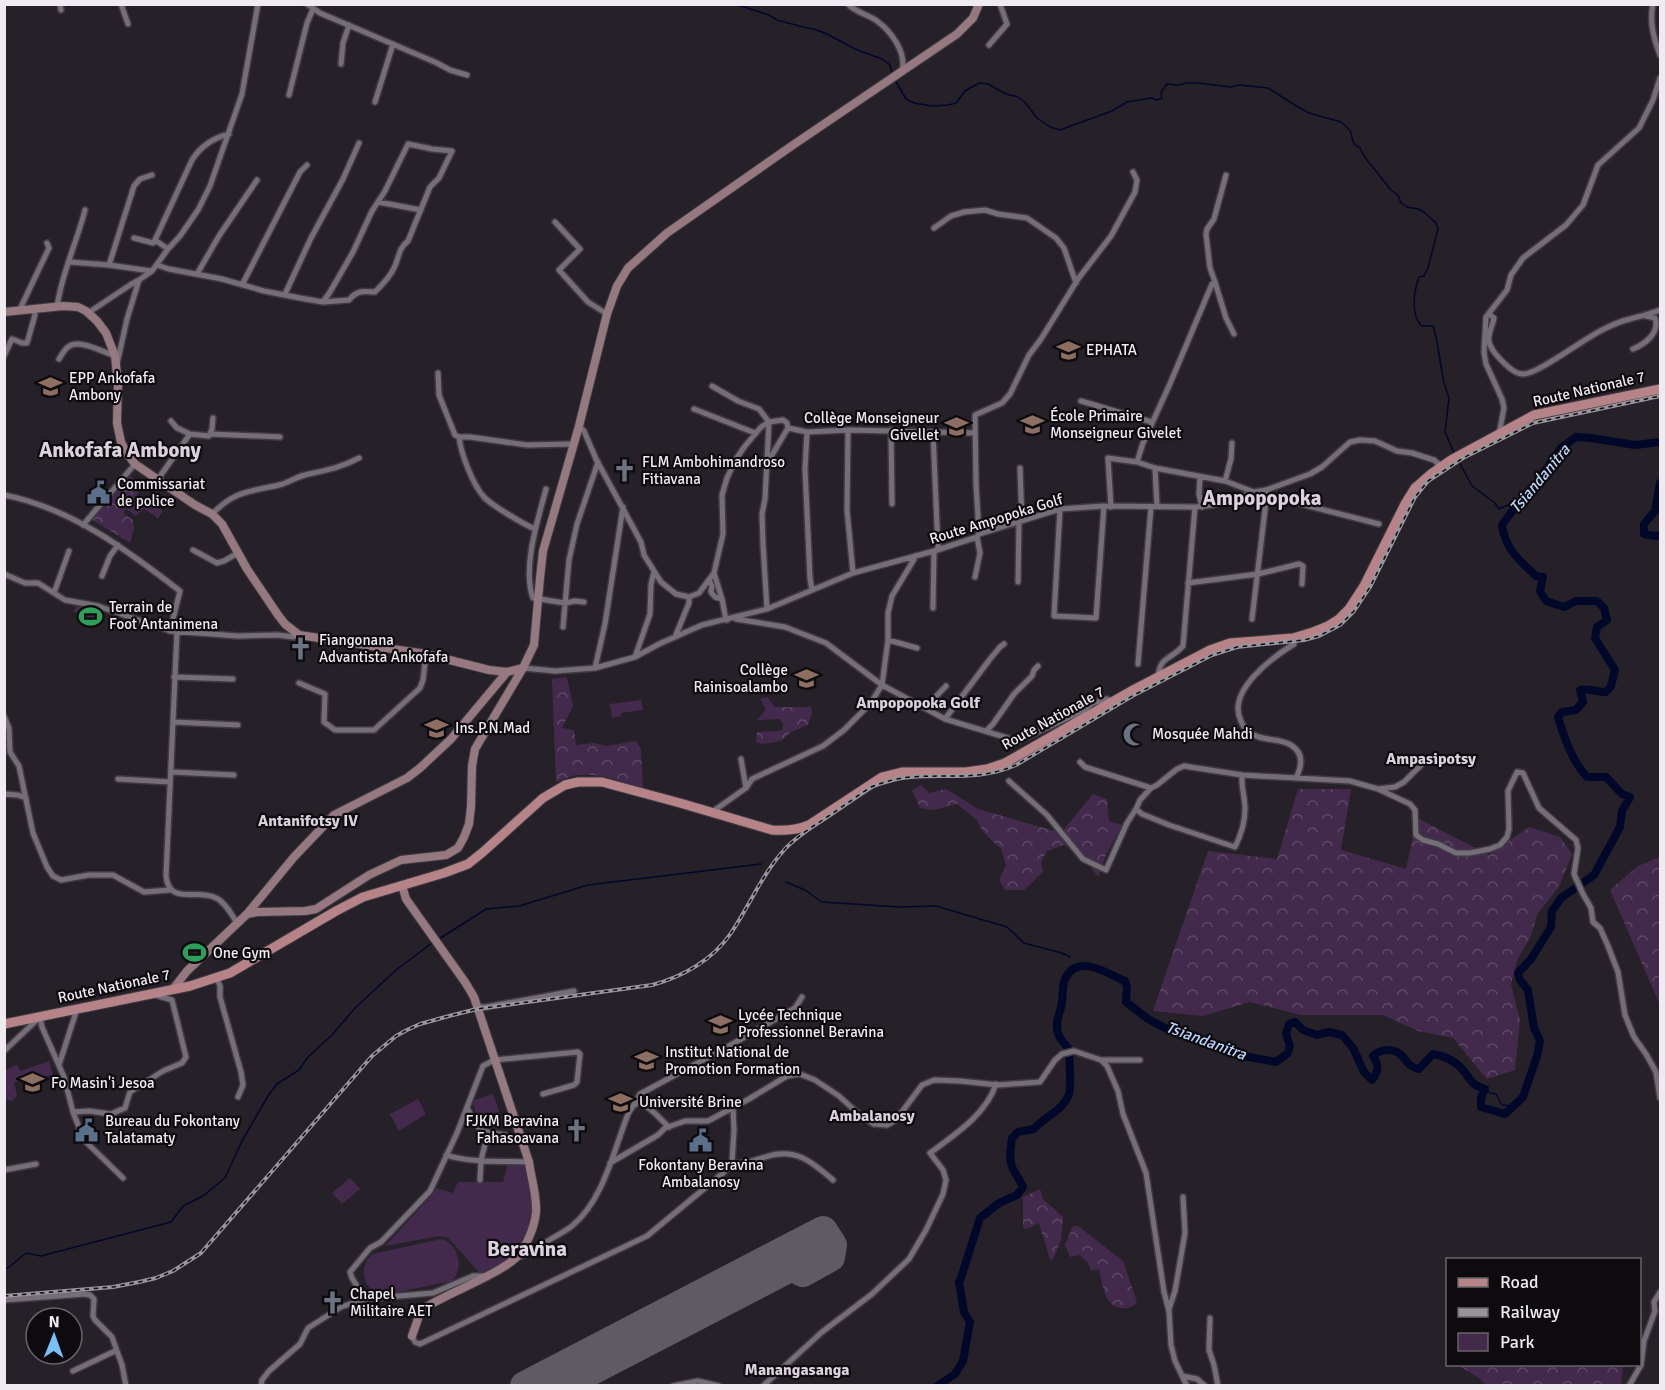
<svg xmlns="http://www.w3.org/2000/svg" width="1665" height="1390" viewBox="0 0 1665 1390" font-family="Signika,sans-serif">
<style>
.green{fill:#432a4d}
.forest{fill:url(#forest-crowns)}
.lines{fill:none;stroke-linecap:round;stroke-linejoin:round}
.stream{stroke:#00082a;stroke-width:1.5}
.river{stroke:#00082a;stroke-width:8}
.runway{stroke:#605a62;stroke-width:30}
.street-casing{stroke:#403b42;stroke-width:8}
.secondary-casing{stroke:#403b42;stroke-width:10}
.primary-casing{stroke:#403b42;stroke-width:11}
.street{stroke:#756e78;stroke-width:5}
.secondary{stroke:#967880;stroke-width:8}
.primary{stroke:#b68389;stroke-width:9}
.rail-casing{stroke:#99949b;stroke-width:4}
.rail{stroke:#0d0b0e;stroke-width:1.5;stroke-dasharray:4.5;stroke-linecap:butt}
.labels{text-anchor:middle;dominant-baseline:central;stroke-width:4.5;stroke-linejoin:round;paint-order:stroke}
.poi-label{font-size:15px;fill:#efebf1;stroke:#0d0b0e;text-anchor:start}
.street-label{font-size:15px;fill:#efebf1;stroke:#0d0b0e}
.water-label{font-size:16px;font-style:italic;fill:#bbd6fe;stroke:#0d0b0e}
.neighbourhood-label{font-size:16px;font-weight:bold;fill:#dad2dd;stroke:#0d0b0e}
.district-label{font-size:21px;font-weight:bold;fill:#dad2dd;stroke:#0d0b0e}
</style>
<defs>
<pattern id="forest-crowns" width="20" height="18" patternUnits="userSpaceOnUse" patternTransform="scale(1.5)"><rect width="20" height="18" fill="#432a4d"/><path d="M2 6a3 3 0 1 1 6 0M12 15a3 3 0 1 1 6 0" fill="none" stroke="#5e4967"/></pattern>
</defs>
<rect width="100%" height="100%" fill="#262028"/>
<path class="green" d="M78,605H81L100,614L102,618L99,626L73,611Z
M641,700L643,710L621,713V716L612,718L610,704Z
M49,1061L53,1075L14,1082L17,1096L12,1101L5,1099V1070L17,1065L21,1071Z
M493,1094L502,1120L481,1128L472,1101Z
M418,1099L426,1114L399,1131L390,1114Z
M508,1164H525C534,1196 539,1233 512,1258C506,1265 496,1269 488,1273L479,1272L448,1238L439,1236L385,1246L431,1196L436,1188L453,1193L458,1182H503Z
M350,1178L360,1189L342,1204L332,1193Z
M441,1239C458,1243 465,1268 452,1281L384,1295C363,1293 357,1265 373,1254Z"/>
<path class="forest" d="M130,476L143,486L137,494L138,496L163,511L158,518L144,509L136,516L126,509L123,513L133,520L134,529L130,543L91,519Z
M567,677L573,706L562,728L574,730L576,745L594,743L607,746L636,741L641,749L643,789C623,782 600,773 579,775C571,775 563,780 556,782L552,679Z
M767,697L775,707H811L812,713L808,725L791,732L781,741L762,744L756,742L757,732L779,731L783,729V723L779,719L757,720L766,710L760,699Z
M921,785L929,793L946,789L978,809L1061,833L1093,794L1107,799L1109,821L1122,825L1106,855L1098,877L1080,852L1064,845L1047,851L1041,862L1043,872L1024,890H1005L999,880L1006,865L1001,849L983,832L977,820L957,804L934,810L920,808L912,790Z
M1298,789H1351L1341,850L1406,869L1417,818L1489,855L1529,827L1560,837L1572,854L1559,887L1538,913L1530,938L1518,958L1511,984L1520,1020L1515,1070L1487,1079L1453,1038L1418,1031L1383,1015H1301L1250,1002L1203,1016L1153,1011L1208,851L1277,859Z
M1660,857V1005L1610,890L1638,866Z
M1040,1189L1043,1199L1063,1217L1061,1240L1053,1259L1050,1260L1039,1223L1026,1229L1023,1228V1197Z
M1073,1226H1078L1123,1261L1137,1302C1129,1312 1114,1310 1107,1298C1103,1290 1101,1278 1099,1269L1091,1271L1088,1263L1080,1255L1070,1257L1065,1245Z
M1458,1365H1457H1623L1621,1386L1486,1385L1479,1378Z"/>
<g class="lines">
<path class="stream" d="M735,4L769,15L777,20L807,28L814,29L827,34L855,49L882,59L890,65L892,73
M895,80L906,99L914,103L932,106L948,105L956,103L965,91L979,83L988,84L1006,94L1018,97L1025,102L1037,118L1050,127L1060,130L1112,111L1127,102L1151,98L1157,100L1162,98L1161,92L1167,84L1179,85L1186,83H1198L1230,87L1240,85L1268,88L1298,107L1309,113L1341,122L1350,130L1354,144L1360,148L1364,156L1391,190L1398,195L1401,203L1407,207L1418,209L1424,212L1436,223L1438,229L1428,268L1424,276L1419,277C1414,291 1410,316 1422,326H1433L1436,337L1444,383L1449,398L1445,432L1455,455
M1459,462L1472,486L1495,503L1499,509L1508,505L1513,510
M786,882L805,890L822,902L899,907L936,906L1007,927L1024,943L1062,953L1070,957
M439,939L486,909L519,906L588,885L761,864
M1485,1089L1490,1093L1496,1094L1502,1105L1515,1106
M4,1269L8,1268L26,1253L41,1256L171,1222L183,1206L203,1196L225,1178L242,1141L268,1096L277,1084L299,1070L308,1057L332,1035L355,1008L396,970L432,943"/>
<path class="river" d="M1660,483L1655,511L1644,524V534L1656,536L1660,535
M937,1386L955,1374L963,1361L970,1322L964,1312L959,1282V1284L980,1218L999,1203L1017,1195L1023,1187C1020,1180 1016,1175 1013,1169C1008,1160 1011,1147 1012,1138L1018,1132L1034,1129C1045,1116 1063,1111 1069,1094C1071,1088 1070,1054 1068,1048C1065,1043 1059,1039 1058,1033C1054,1022 1061,1012 1062,1002C1063,995 1062,985 1065,979C1077,953 1107,973 1125,981L1127,987L1126,1002L1148,1019L1165,1028L1238,1055L1276,1062L1288,1053L1290,1045L1286,1034L1289,1024L1295,1022L1303,1030L1317,1035L1329,1032L1342,1035L1353,1048L1364,1072L1372,1080C1379,1070 1379,1066 1373,1056C1380,1049 1392,1048 1400,1054C1408,1061 1407,1066 1419,1069L1433,1054C1444,1056 1456,1061 1463,1070C1472,1081 1470,1084 1485,1089L1481,1098V1107L1505,1114L1523,1097L1537,1056L1540,1041L1534,1028L1528,990L1520,980L1518,973L1531,959L1551,927L1552,911L1561,898L1594,875L1620,827L1622,811L1630,797L1622,794L1606,777H1587C1572,761 1564,737 1558,717L1562,712L1576,710L1583,702L1580,690C1587,688 1598,692 1606,692L1611,686L1615,670L1595,638L1597,627L1607,620L1604,608L1597,601H1576L1564,607L1546,601L1540,591L1543,577L1536,576C1519,560 1505,549 1502,525L1513,510L1530,492L1561,448L1576,437L1591,438L1635,445L1660,442"/>
<path class="runway" d="M525,1386L823,1231L832,1245L830,1257L803,1272L792,1266L561,1386"/>
<defs>
<path id="street" d="M60,4L61,10
M121,4L128,24
M307,4L320,13L437,63L450,70L467,75
M848,4C856,13 868,14 877,21C891,31 907,53 902,71
M1653,4C1649,22 1654,39 1660,55
M989,45L1007,24L1000,4
M341,64L343,43L349,25
M289,95L307,23L313,9
M375,102L393,44
M378,202L421,210
M555,222L580,249L559,270L588,302L607,314
M934,228L951,216L964,212L985,210L998,214L1027,218L1056,238L1064,248L1076,283
M134,238L153,243L155,240L168,249
M155,240L192,160C201,146 212,138 229,134
M70,262L109,265L151,271
M109,265L134,186L140,179L152,175
M157,265L169,269L222,279L264,291L300,298L323,302L349,300C357,290 364,291 375,292C382,285 390,277 394,268C400,257 397,250 408,241L430,187L439,178L452,151L432,149L408,144L385,191L372,211L353,252L330,292L323,302
M197,274L219,236L257,180
M1215,282L1210,268L1206,234L1207,229L1214,219L1226,175
M242,285L300,172L307,165
M285,294L311,238L343,179L359,143
M57,307C61,275 77,242 85,210
M19,311L49,248L47,243
M88,313L130,285L139,280
M1489,314L1494,318C1493,324 1490,329 1489,336C1487,346 1497,356 1504,363C1509,368 1516,374 1523,374C1537,375 1586,337 1604,329C1612,325 1621,321 1630,319C1641,316 1650,314 1660,310
M1633,349C1645,344 1660,333 1655,318L1646,316
M4,356L12,339L22,343H27L35,315L34,309
M59,359C61,356 64,350 68,347C78,338 103,352 115,356
M117,364L127,319L139,280L152,271L168,249L180,236L198,210L210,186L242,94L258,4
M438,373L439,395L455,435L459,437H470L527,445L574,444
M712,386L738,401L759,409L769,422L765,499L762,514L763,544L767,609
M1081,401L1152,422
M694,409L755,433
M171,421L177,428L190,434
M579,426L584,431L596,459L641,542L644,555L661,582L676,594L689,597L699,593L714,573L723,534L722,495L727,478L736,459L745,446L761,427L769,422L783,420L787,423L788,428L807,432L848,430L974,433
M848,430L847,510L853,573
M891,430L892,504
M807,432L805,469L810,578L812,590
M933,432L938,549
M211,434L280,437
M1499,434L1504,408L1502,399L1486,364L1484,352L1486,317L1507,290L1511,275L1523,258L1566,225L1583,205L1598,165L1639,128L1653,100L1660,78
M459,437C461,454 473,485 484,497C491,505 525,525 535,529
M769,460L788,428
M1137,462L1143,443L1169,386L1212,284L1215,282L1226,318L1234,334
M1020,468L1022,521
M1155,468L1157,506
M1200,477L1199,494L1202,507
M158,479L190,434L209,436L212,429L213,418
M1225,481L1231,459L1232,443
M546,489C538,519 522,568 533,598L565,603L575,601L584,602
M1266,492L1267,493L1285,500L1379,524
M4,495C71,508 127,550 180,591L170,631
M1111,507L1108,458L1137,462L1155,468L1225,481L1254,492
M1060,509L1054,616L1096,618L1104,506
M212,514C236,490 249,492 279,485C288,483 296,477 305,475C326,470 340,468 359,458
M83,525L135,464
M979,534L976,484L975,415L1002,403L1010,394L1029,355L1041,339L1078,279L1111,236L1135,192L1137,180L1133,172
M193,550L217,563L224,561L238,553
M714,573L722,599L726,620H727
M4,574L25,583H38L65,600L98,606L170,631L238,636L278,635L293,637L299,635
M102,576L110,556L118,545
M975,577L980,553L977,537
M1018,582L1019,522
M707,583L710,582L712,586L711,592L715,597L722,599
M1188,583L1258,574L1299,564L1303,566L1302,584
M54,593L69,551
M933,608L934,551
M736,619L785,627L826,643L882,685L945,719L1018,741L1083,711L1093,703L1107,699L1112,702
M1252,619L1267,493
M563,627L569,560L577,524L598,462
M177,632L166,876C169,906 198,888 216,898C225,902 232,915 237,923
M675,637L689,603V597
M1293,638L1294,644C1273,657 1226,691 1241,721C1243,725 1244,729 1248,732C1262,742 1278,737 1291,745C1304,753 1302,766 1296,778
M888,640L917,648
M635,657L650,614L651,584L654,572
M1138,664L1151,507
M523,668L555,671L595,668L635,657L659,644L702,625L767,609L853,573L934,551L977,537L979,534L1060,509L1104,506L1195,507L1213,505L1254,492L1266,490L1310,474L1322,467L1350,442L1360,440L1375,441L1397,451L1412,453L1434,460L1441,466
M595,668L605,624L623,507
M1158,676C1161,655 1171,660 1183,646L1195,507
M174,677L233,679
M299,683L325,694L324,722L335,730H374L420,688L423,680L426,654
M925,708L946,686
M4,716L9,728L10,752L19,766L33,833L47,867L53,876L61,880L89,875H113L144,892L170,890
M945,719L990,659L1000,647L1004,644
M173,722L238,725
M986,731L993,724L1014,694L1032,676L1034,670L1038,666
M741,759L746,788
M1080,762L1085,767L1151,788
M171,772L234,775
M118,779L170,782
M1009,781L1047,815L1083,859L1106,870L1127,823L1136,809L1140,800L1151,788L1157,785L1177,769L1184,766L1242,775L1350,781L1378,789L1395,787L1404,782L1426,760
M1378,789L1410,804L1415,810L1416,835L1423,840L1438,844L1456,853H1470L1490,849L1500,845L1507,837L1509,829L1508,791L1517,772L1523,773L1539,808L1576,840L1578,848L1574,874L1583,894L1591,908L1593,922L1600,928L1608,946L1618,972L1625,1015L1634,1037L1646,1054L1656,1072L1660,1098
M4,794L18,795L26,798
M1136,809L1142,814L1169,825L1235,847C1241,835 1245,822 1245,809C1245,797 1241,787 1242,775
M712,812L746,788L752,779L823,746L844,730L870,704L882,685L888,640V613L892,596L916,556
M217,979L220,986V997L241,1072L243,1085L238,1097
M477,1007H486L574,991
M40,1017L42,1027L64,1077L73,1112L84,1140L123,1178
M4,1051L39,1018
M1101,1060H1140
M59,1065L77,1009
M633,1106L640,1094L729,1046L795,1008L802,997
M467,1108C471,1114 475,1125 481,1130C483,1132 500,1134 505,1135
M73,1112L89,1111L111,1114L125,1108L130,1092L163,1071L182,1063L186,1057L172,1000L155,995
M446,1155C470,1163 504,1161 529,1162
M610,1163L658,1135L665,1128L685,1121H708L749,1099L787,1076L800,1074L815,1080L839,1096L861,1116L874,1124L887,1125L896,1120L922,1085L934,1080L960,1081L998,1085L1040,1082L1055,1060L1062,1054L1074,1051L1101,1060L1107,1066L1118,1091L1123,1114L1146,1173L1164,1292L1169,1311L1171,1345L1175,1361L1187,1386
M732,1163C745,1164 753,1161 765,1157C795,1147 811,1161 833,1180
M4,1170L36,1164
M480,1180L481,1160L488,1133
M526,1242L531,1248L536,1249C547,1240 560,1235 572,1226C603,1201 614,1150 628,1114L633,1106L639,1102C652,1108 659,1118 669,1127
M519,1257L532,1252L536,1249
M365,1299L352,1278L350,1272L370,1248L381,1242L430,1191L457,1133L483,1066L494,1060L578,1052L580,1054L577,1082L574,1085L543,1094
M4,1300L85,1294L90,1295L94,1299L93,1316L95,1320L112,1337L122,1365L126,1386
M1169,1309L1175,1291L1185,1233L1183,1197
M1210,1318L1209,1350L1214,1365L1218,1386
M412,1336L415,1342L420,1344L647,1236L723,1173L732,1163L734,1130L733,1108
M73,1371L115,1351
M1183,1376L1197,1379L1205,1386
M261,1386L262,1380L269,1371L300,1344L308,1328L341,1307L365,1299L433,1293L473,1276H485
M673,1386L698,1381L719,1386
M763,1386L822,1332L872,1294L909,1259L926,1230L943,1194L946,1180L943,1170L930,1153C954,1135 986,1115 996,1084
M1629,1386L1641,1365L1644,1341L1655,1311L1654,1302L1660,1292"/>
<path id="secondary" d="M4,312L63,306L78,307L86,311L97,321L106,333L115,356L118,384L117,423L121,442L126,452L135,464L195,505L212,514L222,524L247,569L278,615L285,624L299,635L426,654L489,670L507,672L523,668
M402,885L406,899L465,982L474,997L529,1162C531,1178 537,1195 536,1212C535,1224 529,1240 522,1251C508,1272 446,1293 423,1309L419,1316L412,1336
M247,914L258,912L305,911L316,909L369,875L401,860L446,855L458,848L464,837L469,824L471,807L472,766L475,749L523,668L534,645L540,578L543,551L579,426L607,314L617,286L628,268L667,233L793,145L957,34L973,18L979,4
M173,989L187,971L247,914L294,857L334,815L407,778L420,768L451,739L507,672"/>
<path id="primary" d="M4,1024L190,986L230,973L336,911L363,897L444,873L468,864L483,852L543,798L565,785L578,782H602L680,803L772,830C786,831 797,830 809,825L882,777L902,772H966L987,769L1005,763L1133,690L1210,650L1230,643L1293,638L1313,632L1328,626L1339,619L1349,609L1364,586L1405,504L1415,488L1431,474L1451,460L1534,415L1660,389"/>
</defs>
<use href="#street" class="street-casing"/>
<use href="#secondary" class="secondary-casing"/>
<use href="#primary" class="primary-casing"/>
<use href="#street" class="street"/>
<use href="#secondary" class="secondary"/>
<use href="#primary" class="primary"/>
<defs>
<path id="rail" d="M4,1296L113,1287L139,1282L156,1278L173,1271L201,1253L372,1056L396,1036L407,1030L420,1024L449,1016L477,1009L652,985C682,977 713,960 731,933C750,905 762,874 785,849C795,838 809,829 821,821C838,810 854,798 871,787C884,782 897,778 911,777C949,774 979,781 1016,765L1134,695L1212,655L1237,647L1304,640L1319,636L1340,625L1354,611L1370,587L1415,497L1428,481L1463,458L1533,423L1660,396"/>
</defs>
<use href="#rail" class="rail-casing"/>
<use href="#rail" class="rail"/>
</g>
<defs>
<symbol id="school-bare" viewBox="-9 -9 18 18"><path d="M0-5L7-2L0 1L-7-2ZM-4 1L0 2.5L4 1V4Q0 6-4 4Z" fill="#8d6e63" stroke="#0d0b0e" stroke-width="2.5" paint-order="stroke"/></symbol>
<symbol id="church-bare" viewBox="-9 -9 18 18"><path d="M-1.2-6h2.4v3.5h3.3v2.4h-3.3V6h-2.4V-.1h-3.3v-2.4h3.3Z" fill="#6b7280" stroke="#0d0b0e" stroke-width="2.5" paint-order="stroke"/></symbol>
<symbol id="civic-bare" viewBox="-9 -9 18 18"><path d="M-.6-6.5H3V-4.5H.6V-3L4-1V1h2V6H-6V1h2V-1L-.6-3ZM-1.2 2.5V6h2.4V2.5Z" fill="#5c6f8a" stroke="#0d0b0e" stroke-width="2.5" paint-order="stroke"/></symbol>
<symbol id="stadium-bare" viewBox="-9 -9 18 18"><path d="M0-5a6.5 5 0 1 0 0 10a6.5 5 0 1 0 0-10ZM-3.5-1.8h7v3.6h-7Z" fill="#2e9e5b" stroke="#0d0b0e" stroke-width="2.5" paint-order="stroke"/></symbol>
<symbol id="university-bare" viewBox="-9 -9 18 18"><path d="M0-5L7-2L0 1L-7-2ZM-4 1L0 2.5L4 1V4Q0 6-4 4Z" fill="#8d6e63" stroke="#0d0b0e" stroke-width="2.5" paint-order="stroke"/></symbol>
<symbol id="mosque-bare" viewBox="-9 -9 18 18"><path d="M3.5-4.9A6 6 0 1 0 3.5 4.9A5 5 0 1 1 3.5-4.9Z" fill="#6b7280" stroke="#0d0b0e" stroke-width="2.5" paint-order="stroke"/></symbol>
</defs>
<g fill-rule="evenodd">
<use href="#school-bare" x="1052" y="334" width="33" height="33"/>
<use href="#school-bare" x="34" y="370" width="33" height="33"/>
<use href="#school-bare" x="1016" y="408" width="33" height="33"/>
<use href="#school-bare" x="940" y="410" width="33" height="33"/>
<use href="#church-bare" x="608" y="454" width="33" height="33"/>
<use href="#civic-bare" x="82" y="476" width="33" height="33"/>
<use href="#stadium-bare" x="74" y="600" width="33" height="33"/>
<use href="#church-bare" x="284" y="632" width="33" height="33"/>
<use href="#school-bare" x="790" y="662" width="33" height="33"/>
<use href="#university-bare" x="420" y="712" width="33" height="33"/>
<use href="#mosque-bare" x="1118" y="718" width="33" height="33"/>
<use href="#stadium-bare" x="178" y="936" width="33" height="33"/>
<use href="#school-bare" x="704" y="1008" width="33" height="33"/>
<use href="#university-bare" x="630" y="1044" width="33" height="33"/>
<use href="#school-bare" x="16" y="1066" width="33" height="33"/>
<use href="#university-bare" x="604" y="1086" width="33" height="33"/>
<use href="#civic-bare" x="70" y="1114" width="33" height="33"/>
<use href="#church-bare" x="560" y="1114" width="33" height="33"/>
<use href="#civic-bare" x="684" y="1124" width="33" height="33"/>
<use href="#church-bare" x="316" y="1286" width="33" height="33"/>
</g>
<g class="labels">
<g class="poi-label">
<text x="1086" y="350">EPHATA</text>
<text x="69" y="378">EPP Ankofafa<tspan x="69" dy="17">Ambony</tspan></text>
<text x="1050" y="416">École Primaire<tspan x="1050" dy="17">Monseigneur Givelet</tspan></text>
<text x="939" y="418" text-anchor="end">Collège Monseigneur<tspan x="939" dy="17">Givellet</tspan></text>
<text x="642" y="462">FLM Ambohimandroso<tspan x="642" dy="17">Fitiavana</tspan></text>
<text x="117" y="484">Commissariat<tspan x="117" dy="17">de police</tspan></text>
<text x="109" y="607">Terrain de<tspan x="109" dy="17">Foot Antanimena</tspan></text>
<text x="319" y="640">Fiangonana<tspan x="319" dy="17">Advantista Ankofafa</tspan></text>
<text x="788" y="670" text-anchor="end">Collège<tspan x="788" dy="17">Rainisoalambo</tspan></text>
<text x="455" y="728">Ins.P.N.Mad</text>
<text x="1152" y="734">Mosquée Mahdi</text>
<text x="213" y="953">One Gym</text>
<text x="738" y="1015">Lycée Technique<tspan x="738" dy="17">Professionnel Beravina</tspan></text>
<text x="665" y="1052">Institut National de<tspan x="665" dy="17">Promotion Formation</tspan></text>
<text x="51" y="1083">Fo Masin'i Jesoa</text>
<text x="639" y="1102">Université Brine</text>
<text x="105" y="1121">Bureau du Fokontany<tspan x="105" dy="17">Talatamaty</tspan></text>
<text x="559" y="1121" text-anchor="end">FJKM Beravina<tspan x="559" dy="17">Fahasoavana</tspan></text>
<text x="701" y="1165" text-anchor="middle">Fokontany Beravina<tspan x="701" dy="17">Ambalanosy</tspan></text>
<text x="350" y="1294">Chapel<tspan x="350" dy="17">Militaire AET</tspan></text>
</g>
<g class="street-label">
<text transform="translate(1589 389) rotate(-13)">Route Nationale 7</text>
<text transform="translate(996 519) rotate(-17)">Route Ampopoka Golf</text>
<text transform="translate(1053 718) rotate(-29)">Route Nationale 7</text>
<text transform="translate(114 986) rotate(-12)">Route Nationale 7</text>
</g>
<g class="water-label">
<text transform="translate(1540 479) rotate(-50)">Tsiandanitra</text>
<text transform="translate(1206 1041) rotate(20)">Tsiandanitra</text>
</g>
<g class="neighbourhood-label">
<text x="918" y="703">Ampopopoka Golf</text>
<text x="1431" y="759">Ampasipotsy</text>
<text x="308" y="821">Antanifotsy IV</text>
<text x="872" y="1116">Ambalanosy</text>
<text x="797" y="1370">Manangasanga</text>
</g>
<g class="district-label">
<text x="120" y="450">Ankofafa Ambony</text>
<text x="1262" y="498">Ampopopoka</text>
<text x="527" y="1249">Beravina</text>
</g>
</g>
<rect width="1665" height="1390" fill="none" stroke="#efebf1" stroke-width="12"/>
<rect x="1446" y="1258" width="195" height="108" fill="#0d0b0e" stroke="#676569" stroke-width="1.5"/>
<rect x="1458" y="1278" width="30" height="9" fill="#b68389" stroke="#676569" stroke-width="1.5"/>
<text x="1500" y="1288" font-size="18" fill="#efebf1">Road</text>
<rect x="1458" y="1308" width="30" height="9" fill="#99949b" stroke="#676569" stroke-width="1.5"/>
<text x="1500" y="1318" font-size="18" fill="#efebf1">Railway</text>
<rect x="1458" y="1333" width="30" height="18" fill="#432a4d" stroke="#676569" stroke-width="1.5"/>
<text x="1500" y="1348" font-size="18" fill="#efebf1">Park</text>
<g transform="translate(54 1336) rotate(1)"><circle r="28" fill="#0d0b0e" stroke="#676569" stroke-width="1.5"/>
<path d="M0-4.5L10 22L0 15L-10 22Z" fill="#79bff8"/>
<text y="-9" font-size="16" font-weight="bold" text-anchor="middle" fill="#efebf1">N</text>
</g>
</svg>
